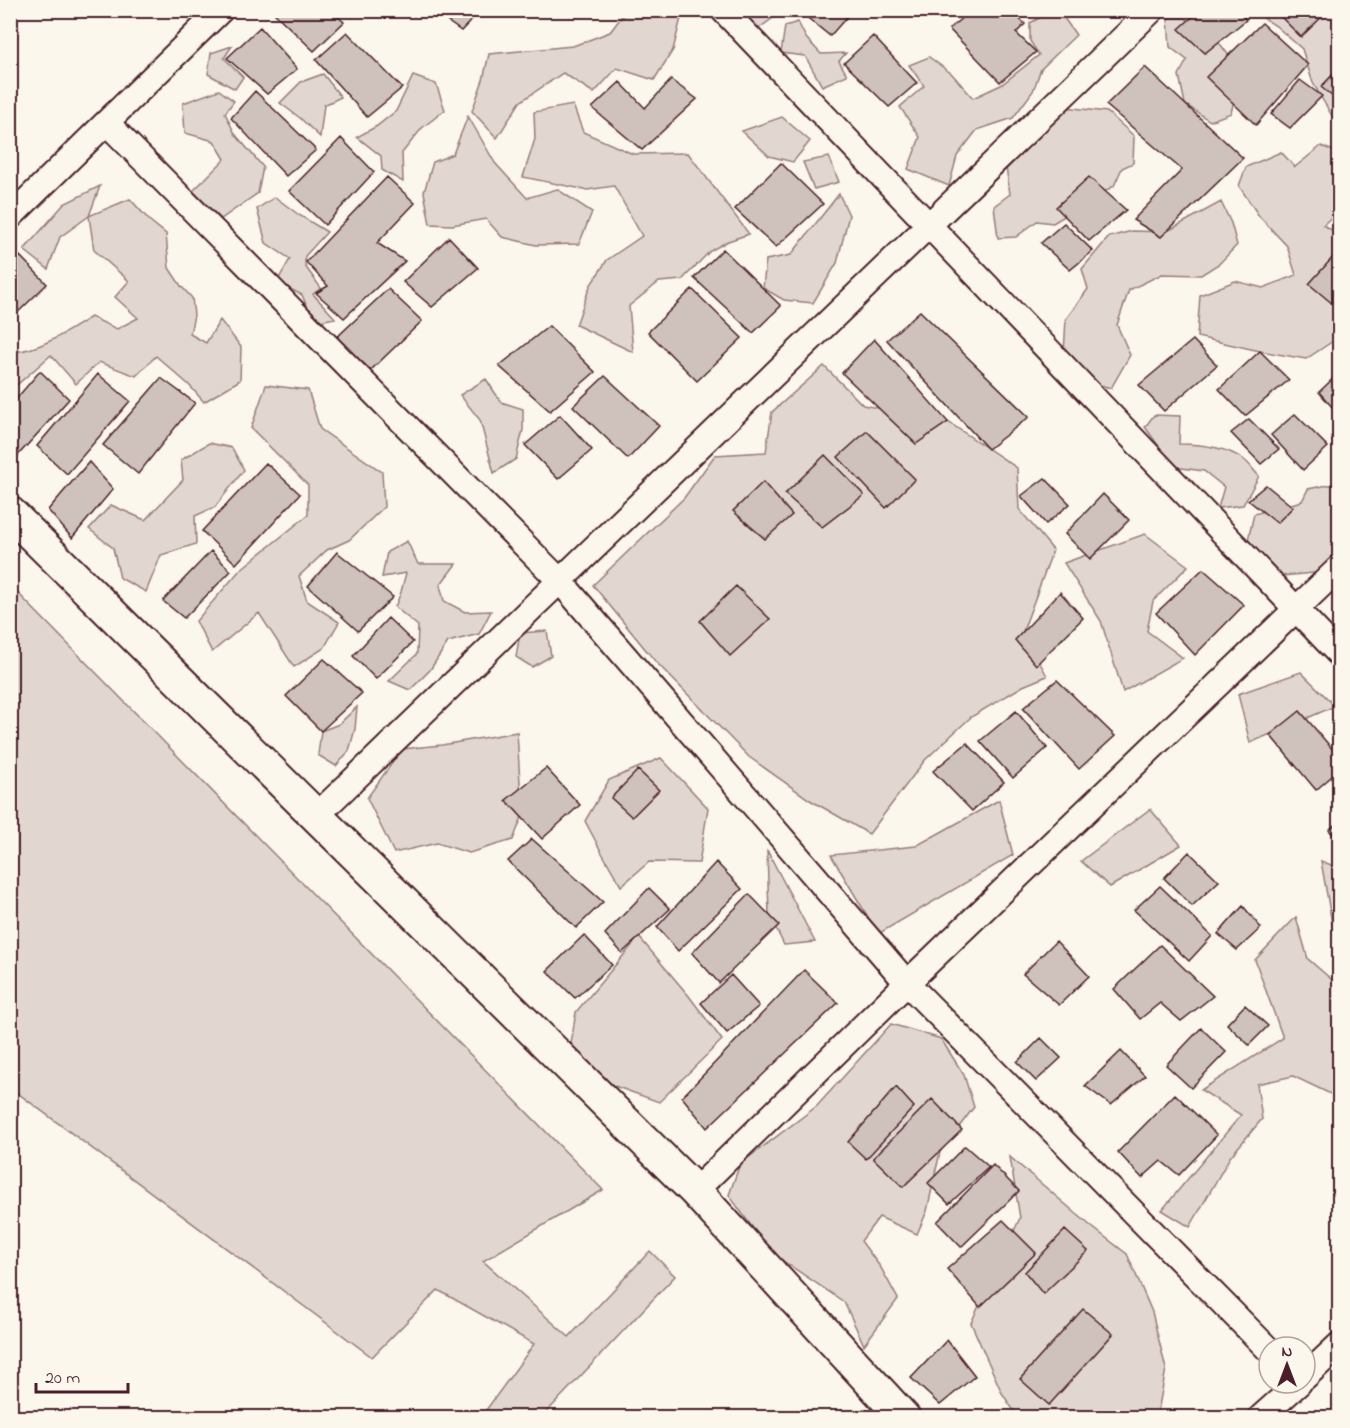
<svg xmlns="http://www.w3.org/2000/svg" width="1350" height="1428" viewBox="0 0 1350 1428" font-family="'Indie Flower',sans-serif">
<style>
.green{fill:#e2d7d0;stroke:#967b7e;stroke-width:1.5}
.building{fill:#cfc2bc;stroke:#4a1f2b;stroke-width:1.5}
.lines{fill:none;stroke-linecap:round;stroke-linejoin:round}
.minor-casing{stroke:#4a1f2b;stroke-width:28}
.tertiary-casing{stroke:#4a1f2b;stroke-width:36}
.minor{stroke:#fbf7ec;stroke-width:24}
.tertiary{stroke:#fbf7ec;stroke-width:32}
</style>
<rect width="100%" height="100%" fill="#fbf7ec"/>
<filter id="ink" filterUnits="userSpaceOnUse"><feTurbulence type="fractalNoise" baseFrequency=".0167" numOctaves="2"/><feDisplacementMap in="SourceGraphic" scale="12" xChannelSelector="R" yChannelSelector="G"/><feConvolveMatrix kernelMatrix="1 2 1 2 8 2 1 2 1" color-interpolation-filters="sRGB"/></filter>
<g filter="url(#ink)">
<path class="green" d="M1054,10L1059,11L1076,35L1041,69L1033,91L1013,118L977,130L957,156L949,186L908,169L920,137L900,107L924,86L909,65L929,57L952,74L973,98L1001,85L1039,55L1030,41V23Z
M626,11L682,14L673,50L654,80L617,68L594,93L563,73L520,102L497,138L472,111L483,80L489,54L573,46L610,32Z
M737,11H781L776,16L755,31Z
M1253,11H1339V139L1332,116L1313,83L1302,49L1276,26Z
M1168,18H1185L1221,45L1241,72L1231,113L1210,121L1185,104L1179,75L1187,60L1170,47Z
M798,22L806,38L821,54L846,53L839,61L847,75L822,86L805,56L781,53L785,26Z
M232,46L224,58L243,77L235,89L208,74L211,53Z
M323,74L341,97L324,105L320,137L300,118L280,103L301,82Z
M413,76L436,84L445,110L422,128L402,153L403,182L382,170L381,156L357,137L377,126L396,111Z
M219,90L234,101L225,113L235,134L263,167L258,193L221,219L193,191L225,159L214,141L185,133L183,103Z
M573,105L583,132L633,154L688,153L749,234L728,241L710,251L682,280L659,282L629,306L633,352L576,325L590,286L607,260L642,236L614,186L587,190L523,177L535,139L534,112Z
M1065,107L1107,112L1134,136L1133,163L1122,168L1114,186L1053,223L1037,221L1016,237L998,238L994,206L1010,194L1006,167Z
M468,116L495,163L527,198L557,189L592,212L579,244L536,245L502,237L486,219L452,225L430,224L424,192L433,162L453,154Z
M782,117L810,141L793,162L769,156L742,131Z
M1321,146L1339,153V210L1323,225L1339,234L1340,331L1336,339L1306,359L1260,351L1197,337L1200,295L1235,281L1263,288L1296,275L1287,246L1259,216L1239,186L1246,167L1281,152L1295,167Z
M829,157L839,182L814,189L803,162Z
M100,186L89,216L130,199L150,221L166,234L169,268L181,286L192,298L194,315L190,334L206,343L220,320L241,347L240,380L204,402L189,385L156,356L136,376L99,362L76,384L51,355L11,390V352C39,351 67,332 91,317L117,329L138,318L115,297L129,281L94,250L89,216L60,237L48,269L24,250L64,204Z
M839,194L849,215L837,263L813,303L784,300L763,288L766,260L791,255Z
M275,197L299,215L327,232L305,256V266L321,288L313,294L335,318L314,322L302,295L277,282L290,259L266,243L257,209Z
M1221,202L1231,223L1237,245L1220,263L1201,275L1162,274L1129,290L1117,325L1130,355L1111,388L1089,382L1064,353L1066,319L1088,289L1082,269L1109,237L1132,231L1166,232Z
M824,366L863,405L948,422L1017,468L1019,509L1053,550L1023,631L1047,676L1023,686L971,717L925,760L869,834L810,800L749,757L655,661L593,585L684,498L715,455L766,452L772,412Z
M486,379L501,402L523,409V430L516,459L494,473L480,420L460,395Z
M266,385L308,390L320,429L382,472L384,507L349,540L327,550L299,576L307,601L339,622L324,648L294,667L259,613L212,652L196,621L240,570L308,515V485L251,428Z
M1154,415L1180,416L1179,444C1200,444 1224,446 1243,459C1249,463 1254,471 1259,476L1243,505L1218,508L1224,487L1204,471L1174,467L1145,427Z
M209,443L232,448L244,470L215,507L195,516L196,544L161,555L146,592L120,578L113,548L89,529L111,505L145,520L183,480L181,460Z
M1339,483V554L1324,572L1282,576L1248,540L1254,514L1302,501L1308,489Z
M1145,534L1188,566L1153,601L1147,631L1183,658L1123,692L1101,621L1064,563Z
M407,541L418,564H456L440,585L444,601L465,612L491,611L479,634L448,642L430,670L410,690L389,681L417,654L418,626L395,607L401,592L406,573L382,577L387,552Z
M11,586L603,1190L483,1261L569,1337L650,1251L675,1276L542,1417H481L534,1344L438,1290L372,1357L11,1088Z
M547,631L551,656L532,667L516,657L520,633Z
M1301,672L1335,706L1250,743L1238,694Z
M357,707L355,729L349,751L336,766L318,755L321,731L339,724Z
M517,732L522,817L513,840L469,853L437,843L394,853L367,798L402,749L442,745Z
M661,758L708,808L699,863L649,862L621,886L602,853L585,821L609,780Z
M999,800L1013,855L878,934L831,855L916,846Z
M1150,809L1181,845L1110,887L1081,861Z
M767,850L815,942L784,945L769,914Z
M1321,861L1339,868V963Z
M1296,917L1308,959L1339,986V1098L1293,1076L1257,1084L1262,1119L1230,1157L1190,1227L1162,1210L1241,1115L1201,1090L1283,1038L1255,960Z
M639,937L689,996L722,1040L659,1102L609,1084L570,1050L576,1012Z
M891,1024L941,1039L964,1075L974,1107L940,1152L927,1211L917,1234L879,1217L861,1241L881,1268L898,1299L864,1345L844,1302L770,1252L729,1195L740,1164L817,1106Z
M1010,1157L1092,1227L1127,1254L1152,1312L1166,1369L1157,1417H1018L1002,1393L971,1323L1020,1218Z"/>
<path class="building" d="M330,10L344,22L314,51L272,11Z
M446,10H481L461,31L440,16Z
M806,10H853L830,36L803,14Z
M971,10H1010L1025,24L1016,33L1036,52L1000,82L949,29Z
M1200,10H1237L1246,20L1205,53L1179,29Z
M1284,10H1329L1301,37L1279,15Z
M1262,23L1308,65L1256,125L1206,77Z
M260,27L297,69L267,94L227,58Z
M347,32L402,88L367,117L316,60Z
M873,36L917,83L889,107L844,63Z
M1145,67L1243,158L1161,237L1133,220L1182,170L1106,105Z
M1340,67V103L1321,87Z
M671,80L697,99L642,150L592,108L620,82L645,108Z
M1300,80L1322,96L1290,128L1271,114Z
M255,91L316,150L286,176L231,118Z
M341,138L374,172L325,225L289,191Z
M781,163L823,204L776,247L735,209Z
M387,177L415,203L377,243L405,261L344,318L316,293L328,286L306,262Z
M1089,177L1126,210L1089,241L1056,207Z
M1064,223L1093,251L1070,270L1041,243Z
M449,237L478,268L432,307L403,282Z
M723,249L781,306L753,333L694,278Z
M20,256L47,284L10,320V266Z
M1334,256L1340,262V310L1309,284Z
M388,289L422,321L371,370L335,339Z
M692,289L742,338L697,381L648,332Z
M920,311L1029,417L988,449L887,340Z
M549,326L595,372L550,411L499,366Z
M874,339L948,422L916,444L842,373Z
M1193,340L1217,365L1164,411L1139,385Z
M1260,351L1289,380L1245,416L1219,389Z
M40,371L69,399L10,464V406Z
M1340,372V416L1319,392Z
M98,374L130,401L67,474L37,446Z
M605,376L659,426L628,459L573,406Z
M161,378L195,403L138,474L103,445Z
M1295,414L1328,447L1303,470L1271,435Z
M560,415L592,450L558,479L525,445Z
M1249,419L1279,449L1261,464L1231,433Z
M867,431L915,479L886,508L838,457Z
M825,455L864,495L822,527L785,494Z
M89,462L113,489L72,538L48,510Z
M266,463L300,494L236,564L202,531Z
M1045,478L1070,504L1046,524L1021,496Z
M763,482L792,515L765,539L733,511Z
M1266,485L1293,507L1277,523L1248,500Z
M1103,494L1129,520L1090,559L1065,534Z
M211,551L231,571L184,618L163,601Z
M337,552L393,597L358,631L308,586Z
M1203,569L1244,605L1195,655L1156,613Z
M736,586L770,619L730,656L700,621Z
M1060,592L1083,618L1036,665L1015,640Z
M388,618L413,642L376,679L353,656Z
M324,659L362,693L321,731L286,696Z
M1057,680L1115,736L1079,769L1023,708Z
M1016,711L1047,748L1013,778L980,741Z
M1300,711L1340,758V769L1316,790L1270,735Z
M967,743L1004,782L972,811L933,771Z
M546,768L580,805L542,839L506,800Z
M638,770L659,790L632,817L611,798Z
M1340,820V842L1329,830Z
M532,839L603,902L576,928L508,861Z
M1189,852L1219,881L1192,906L1164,878Z
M716,862L742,889L678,951L657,927Z
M1160,886L1212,936L1189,961L1134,910Z
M649,888L670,909L622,953L605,934Z
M749,894L779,925L719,983L692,953Z
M1243,906L1261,928L1237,950L1218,934Z
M584,935L612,965L575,998L547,971Z
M1056,941L1089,976L1059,1005L1023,974Z
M1160,945L1213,996L1181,1021L1160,1003L1140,1019L1114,989Z
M804,970L838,1003L707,1128L682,1097Z
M731,975L759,1006L727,1033L701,1003Z
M1245,1005L1268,1026L1249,1045L1227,1024Z
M1201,1028L1226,1052L1191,1088L1166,1065Z
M1041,1038L1061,1058L1036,1081L1017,1062Z
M1121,1051L1145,1076L1111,1105L1085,1086Z
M896,1087L914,1107L866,1159L848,1142Z
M1175,1094L1217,1135L1179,1175L1161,1161L1142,1178L1118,1152Z
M932,1099L962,1130L903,1187L873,1158Z
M965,1146L989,1167L949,1204L928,1183Z
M993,1165L1019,1191L961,1247L937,1222Z
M1003,1220L1036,1253L980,1307L947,1269Z
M1065,1230L1088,1251L1043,1294L1025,1272Z
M1083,1309L1113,1334L1049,1405L1020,1379Z
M947,1340L975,1376L940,1405L911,1378Z"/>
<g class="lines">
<defs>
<path id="minor" d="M723,10L1340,655
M107,123L560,581L907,983L1269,1350
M10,217L221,10
M316,816L1152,10
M695,1191L907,983L1340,567
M1305,1377L1340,1344
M1260,1418L1299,1383"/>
<path id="tertiary" d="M10,513L695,1191L904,1418"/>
</defs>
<use href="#minor" class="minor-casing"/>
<use href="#tertiary" class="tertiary-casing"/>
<use href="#minor" class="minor"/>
<use href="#tertiary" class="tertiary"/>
</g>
</g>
<rect width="1350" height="1428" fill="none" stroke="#fbf7ec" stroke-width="36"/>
<rect x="18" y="18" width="1314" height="1392" fill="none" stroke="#4a1f2b" stroke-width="2" filter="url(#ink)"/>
<g transform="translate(1287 1365)"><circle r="28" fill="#fbf7ec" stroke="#b4a19f" stroke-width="1.5"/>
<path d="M0-4.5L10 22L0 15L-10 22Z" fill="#4a1f2b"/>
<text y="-9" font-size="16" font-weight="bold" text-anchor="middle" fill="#4a1f2b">N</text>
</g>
<path d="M36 1383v9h92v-9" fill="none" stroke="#4a1f2b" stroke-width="3"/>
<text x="45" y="1383" font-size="18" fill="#4a1f2b" stroke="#fbf7ec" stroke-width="4.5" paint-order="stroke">20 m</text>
</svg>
